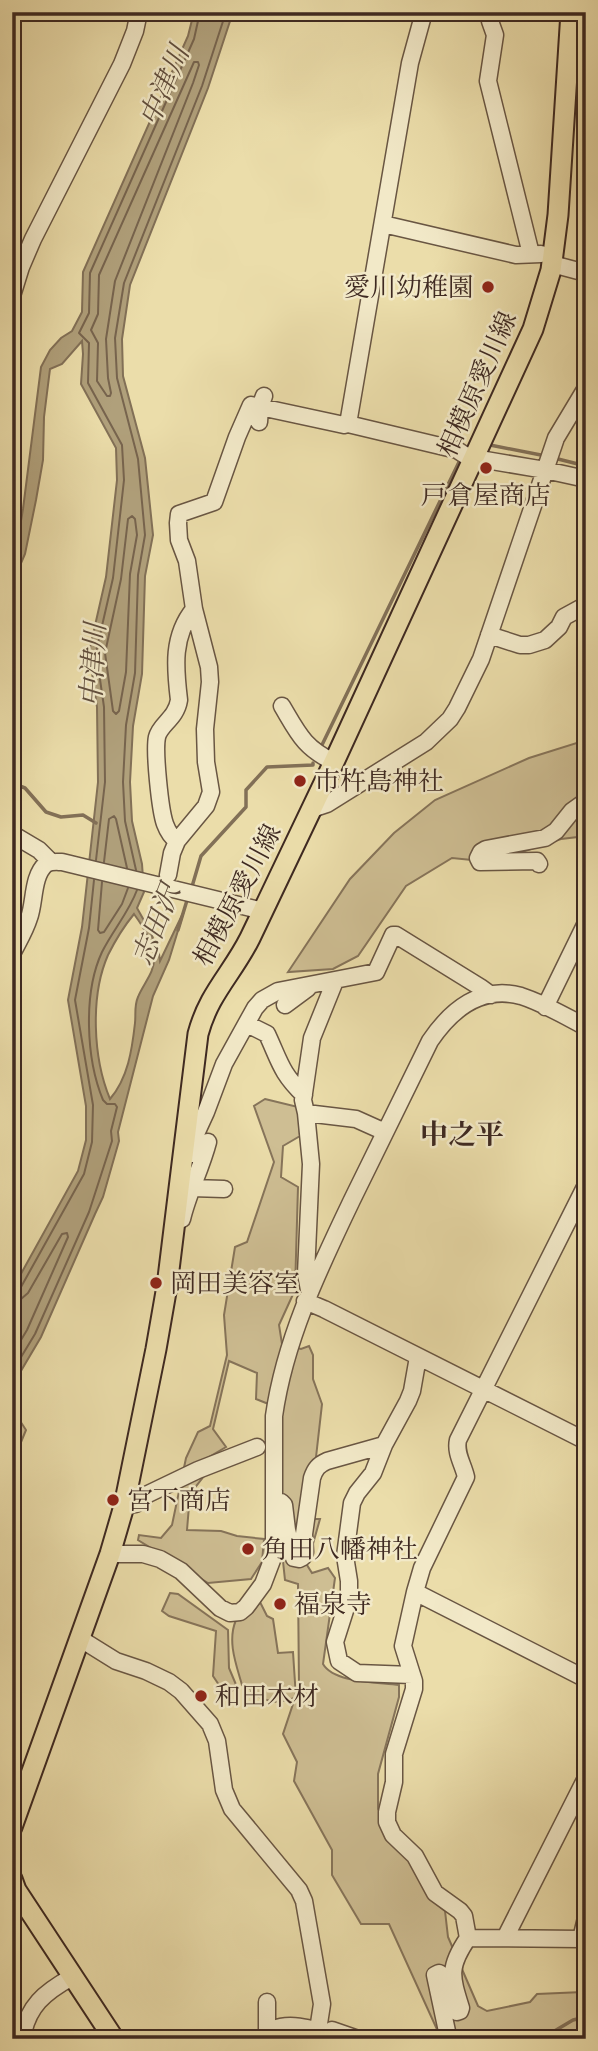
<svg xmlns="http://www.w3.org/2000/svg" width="598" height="2051" viewBox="0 0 598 2051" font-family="'IM FELL Great Primer','Noto Serif JP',serif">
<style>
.green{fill:#cebe93;stroke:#86745a;stroke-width:2}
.water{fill:#b0a07b;stroke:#827057;stroke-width:2;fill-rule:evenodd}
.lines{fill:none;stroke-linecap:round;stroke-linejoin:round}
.shore{stroke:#77644e;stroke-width:2}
.stream{stroke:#827057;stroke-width:3.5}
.minor-casing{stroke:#695643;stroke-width:19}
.major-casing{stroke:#3e2921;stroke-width:23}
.minor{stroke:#f2e9c8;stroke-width:16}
.major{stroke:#ebddaa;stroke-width:19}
.poi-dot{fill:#8f2418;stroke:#f2e9c8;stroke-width:2.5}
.labels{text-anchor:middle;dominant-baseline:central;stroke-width:5;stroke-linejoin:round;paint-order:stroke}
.poi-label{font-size:26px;fill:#3e2921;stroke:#f2e9c8;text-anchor:start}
.street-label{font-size:26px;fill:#3e2921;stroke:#f2e9c8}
.water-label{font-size:28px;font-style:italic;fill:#604d3c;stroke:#f2e9c8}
.neighbourhood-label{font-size:28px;font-weight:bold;fill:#3e2921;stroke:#f2e9c8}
</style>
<rect width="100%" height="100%" fill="#ebddaa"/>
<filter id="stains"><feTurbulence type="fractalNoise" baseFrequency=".00286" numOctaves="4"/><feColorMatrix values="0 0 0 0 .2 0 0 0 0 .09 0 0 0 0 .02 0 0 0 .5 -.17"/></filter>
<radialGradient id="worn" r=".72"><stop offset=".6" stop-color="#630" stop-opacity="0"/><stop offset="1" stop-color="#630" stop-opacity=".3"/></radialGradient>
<path class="green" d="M586,740V836L561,839L492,862L452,858L406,886L358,956L333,969L288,972L350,879L394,833L435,800L529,758Z
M265,1099L298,1107L300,1136L283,1146L281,1177L298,1187L295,1290L279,1325L282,1344L301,1349L309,1346L313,1355V1379L322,1404L309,1519H320L307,1565L312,1573L328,1568L335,1578L323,1664C334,1683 377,1682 399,1685V1697L378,1774V1809L433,1901L445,1911L448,1937L478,2006L487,2011L530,2002L537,1994L583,1992L586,1989V2039H452L440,2036L389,1924H361L332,1875V1850L294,1781L297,1762L283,1734L295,1698C275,1704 270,1703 251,1693V1689L242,1685C236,1664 227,1641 236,1620C248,1619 254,1611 260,1602L267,1616L273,1619L278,1653L293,1652L296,1698L299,1687L298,1584L285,1580L282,1552L281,1409L256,1399L257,1373L229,1361L213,1429L226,1447L199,1463L204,1476L190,1494L187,1530L221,1531L237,1536L264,1539L262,1562L251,1579L208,1583L138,1540L139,1535L161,1538L172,1525L186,1458L198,1432L210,1426L227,1355L224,1315L235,1247L247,1242L274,1162L254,1106Z
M13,1410L26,1430L12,1464V1412Z
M170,1593L178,1594L228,1630L229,1668L237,1687L232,1691L221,1688L213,1676L216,1631L169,1616L162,1611Z"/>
<path class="water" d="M194,12H233L208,88L130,285L122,339L123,376L145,458L153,535L145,576L142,674L133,726L130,782L132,821L142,864L144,892L137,908L151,933L159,954L160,961L184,911L169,960L153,996L118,1132L119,1141L103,1197L95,1214L41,1337L12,1386V1290L78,1171L86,1140V1106L68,1000L82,927L98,782L97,707L89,652L106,577L117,480L116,448L81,384L83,354L82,341L62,364L50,369L44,417L43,460L36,500L25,554L12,584V554L17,544L23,509L41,367L50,350L61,338L72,331L82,312L83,272L188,36ZM134,914C142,925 154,944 154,958C155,972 143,984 138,997C134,1006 136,1014 135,1023C132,1050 128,1078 110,1099C93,1058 90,996 108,955C115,941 125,925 134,914Z"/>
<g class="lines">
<path class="shore" d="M194,62H198L199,65L193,83L115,281L106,339L108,378L111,393L110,396H107L97,381L98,343L91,330L98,314L99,275Z
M132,516L135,519L137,535L130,574L126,672L119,711L116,714L113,711L105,653L121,579L128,519Z
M96,860L105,782L104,707L96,652L113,578L124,480L122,445L88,383L89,343L79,333L89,313L90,273L194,39L200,12
M104,862L109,819L114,816L116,819L127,868
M136,870L125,821L123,782L126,725L135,673L138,575L145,535L138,459L117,378L115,338L124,283L202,86L226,12
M102,882L98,930L100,933L104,932L122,904L128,888
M12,1291H18L21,1287L84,1174L92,1142L93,1105L75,1000L89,928L94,880
M12,1300L21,1299L28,1293L62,1234L67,1233L68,1237L27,1330L12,1355
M12,1372L35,1334L89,1212L112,1141L111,1131L117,1107L115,1104H107L103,1100C86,1059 83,993 102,952C113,930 129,912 137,890"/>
<path class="stream" d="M490,445L546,456
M554,458L586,466
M321,747L459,462
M12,783L25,788L46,812L61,817L83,815L96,823
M191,890L201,856L246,807V790L267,767L313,765V763
M178,930L188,897
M541,2039L573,2020L586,2017"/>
<defs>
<path id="minor" d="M424,12L410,63L348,424L457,450L468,457L545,470L586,479
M491,12L490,21L495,35L488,81L531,254
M383,224L516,255L541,254
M552,264L586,273
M12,296L21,267L33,239L122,64L135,31L139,12
M259,422L260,407L264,396
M489,635L520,645H529L545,640L559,627L564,617L586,605
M282,706C298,733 304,748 334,762
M312,809L327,804L426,742L450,719L457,708L481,659L556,438L586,388
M12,834L39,850L51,862
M177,841C171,837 168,832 165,824C160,810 154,751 157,737C160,724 176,719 179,700C175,667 172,636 194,609
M539,864L537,861L480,862L478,858L481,852L486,849L545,838L556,831L572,811L586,801
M168,875L172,853L177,841L206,806L211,792L206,762L205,729L210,682L209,667L194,609L187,561L179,540L178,523L179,514L214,502L237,437L251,405L344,425L348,424
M12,954C18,942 25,931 29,918C35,902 32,876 46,864C51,861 57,862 62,862L263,911
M335,981L312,1038L303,1100L306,1113L356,1119L385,1132
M285,1005L308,988
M545,1007L586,923
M247,1024L267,1034C280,1062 281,1073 304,1095
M306,1113L311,1164L306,1274L309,1290
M192,1154L195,1136L206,1112L224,1064L255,1008L262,1000L278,991L376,972L393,935H396L480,987L491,995
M586,1185L458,1440C455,1453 463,1464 466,1477L422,1568L415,1592L586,1679
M191,1188L224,1189
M182,1219C188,1193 201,1169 208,1142
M305,1301L324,1309L586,1441
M281,1502L284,1505L287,1530L294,1558L299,1559L303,1557L305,1552L304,1534L312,1478C315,1469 318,1465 327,1461L384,1445
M124,1506L136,1504L148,1494L198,1470L257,1447
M110,1554H143L160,1559L181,1571L220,1608L230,1613L240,1612L246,1607L263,1584L274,1555V1416C285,1339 319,1269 352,1200C378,1147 404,1094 430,1041C451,1010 481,985 521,996C543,1003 565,1016 586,1027
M415,1592L403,1646L414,1681V1689L394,1754V1782L387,1812V1822L393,1835L415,1856L435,1893L460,1911L464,1916L468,1938
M79,1638L116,1661L146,1671L169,1682L181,1691L210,1724L217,1741L224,1790L232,1809L299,1890L304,1901L322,2004L318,2030
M412,1675L357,1673L339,1661L335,1642L349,1598V1581L345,1556L352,1503L357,1493L373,1473L384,1445L408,1401L412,1391L418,1357
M505,1938L586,1778
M332,2030L358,2039
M267,2032V2002
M22,2039C27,2006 45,1992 72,1977
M262,2039C279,2015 318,2030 341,2039
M450,2039L448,2036L435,1975L439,1973L442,1975L453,2009L457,2012L460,2011L461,2008C451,1976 448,1967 468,1938L581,1939L586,1918"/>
<path id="major" d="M12,1827L110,1554L124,1506L156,1349L167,1286L198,1034C209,993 232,974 250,938L334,762L533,329L551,270L558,215L571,12
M12,1879L16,1890L114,2039"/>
</defs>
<use href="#minor" class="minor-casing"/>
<use href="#major" class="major-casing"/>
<use href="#minor" class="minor"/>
<use href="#major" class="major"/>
</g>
<g class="poi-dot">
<circle cx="488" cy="287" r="7"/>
<circle cx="486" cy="468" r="7"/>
<circle cx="300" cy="781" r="7"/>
<circle cx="156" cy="1283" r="7"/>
<circle cx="113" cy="1500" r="7"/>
<circle cx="248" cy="1549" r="7"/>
<circle cx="280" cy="1604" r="7"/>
<circle cx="201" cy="1696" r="7"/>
</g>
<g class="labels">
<g class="poi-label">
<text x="474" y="287" text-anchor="end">愛川幼稚園</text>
<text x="486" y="495" text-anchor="middle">戸倉屋商店</text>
<text x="314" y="781">市杵島神社</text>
<text x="170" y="1283">岡田美容室</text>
<text x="127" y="1500">宮下商店</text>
<text x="262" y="1549">角田八幡神社</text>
<text x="294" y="1604">福泉寺</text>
<text x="215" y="1696">和田木材</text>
</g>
<g class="street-label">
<text transform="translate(477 384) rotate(-66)">相模原愛川線</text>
<text transform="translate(237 895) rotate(-62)">相模原愛川線</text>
</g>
<g class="water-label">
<text transform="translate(164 86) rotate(-67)">中津川</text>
<text transform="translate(93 665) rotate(-87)">中津川</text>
<text transform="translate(156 925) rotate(-69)">志田沢</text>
</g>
<g class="neighbourhood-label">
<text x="462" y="1134">中之平</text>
</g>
</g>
<rect width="598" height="2051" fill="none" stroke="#ebddaa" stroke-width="42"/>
<rect x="14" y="14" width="570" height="2023" fill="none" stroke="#3e2921" stroke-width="3.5"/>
<rect x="21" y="21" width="556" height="2009" fill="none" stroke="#3e2921" stroke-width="2"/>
<rect width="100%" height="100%" filter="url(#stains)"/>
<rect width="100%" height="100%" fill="url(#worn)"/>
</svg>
